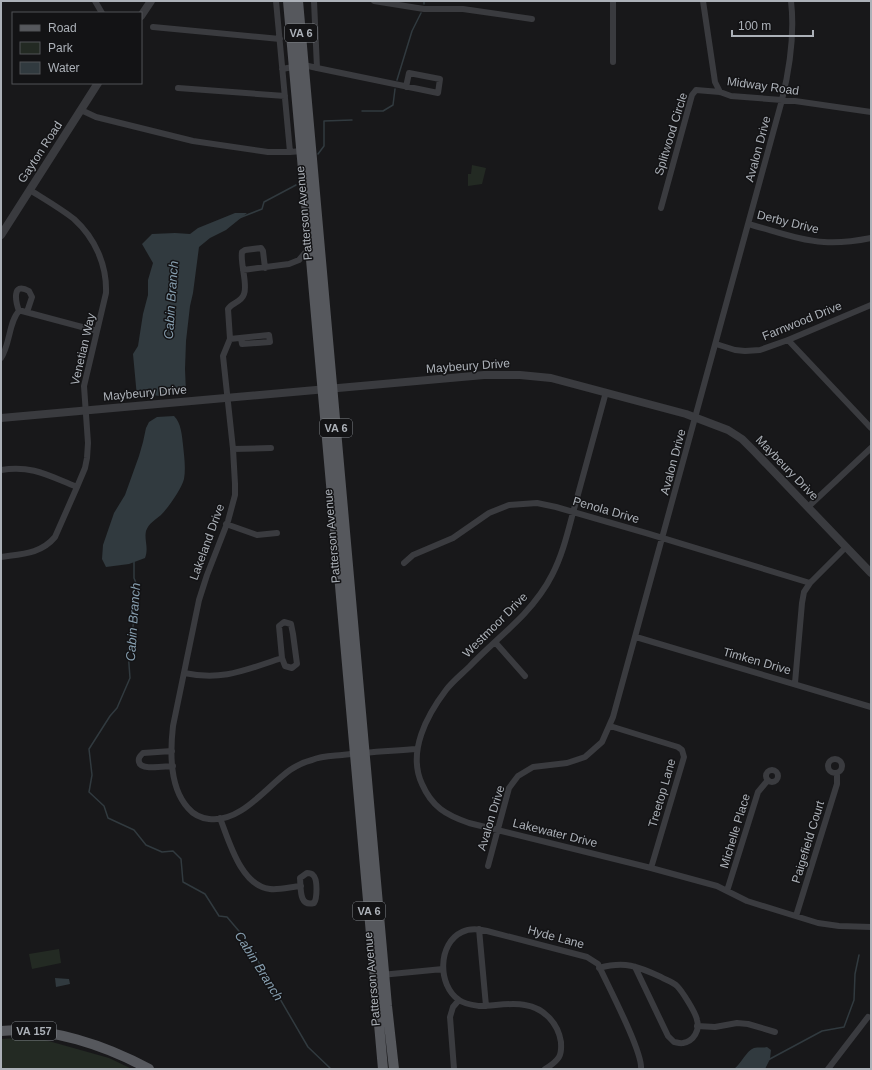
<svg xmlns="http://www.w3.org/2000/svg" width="872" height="1070" viewBox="0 0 872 1070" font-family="Helvetica,sans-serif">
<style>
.green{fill:#232a23}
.water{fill:#313a3f}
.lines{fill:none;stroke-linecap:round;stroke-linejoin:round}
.stream{stroke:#313a3f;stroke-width:1.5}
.minor{stroke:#3a3b3f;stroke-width:6}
.tertiary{stroke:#3a3b3f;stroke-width:8}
.primary{stroke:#56585d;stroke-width:10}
.labels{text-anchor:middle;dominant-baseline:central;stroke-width:3;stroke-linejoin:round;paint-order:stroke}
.shield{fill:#131315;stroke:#7e8287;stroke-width:1}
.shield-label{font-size:11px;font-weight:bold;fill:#acb1b8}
.street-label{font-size:12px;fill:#acb1b8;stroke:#131315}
.water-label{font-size:13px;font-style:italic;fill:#879fb0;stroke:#131315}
</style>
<rect width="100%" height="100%" fill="#18181a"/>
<path class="green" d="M472,165L486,168L482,184L468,186V174H471Z
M59,949L61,963L32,969L29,954Z
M17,1038L45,1040L109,1058L132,1069H1V1039Z"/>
<path class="water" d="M235,213H247L226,230L210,238L199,247L193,293L190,306L186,341L185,369L186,393L159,396L148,394L137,397L133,354L138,346L143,314L148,295V280L153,263L142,244L152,234L175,233L190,234L198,228Z
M174,416C181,423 182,435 183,445C184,455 186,468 184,479C182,488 168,508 161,515C155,520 149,523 146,531C144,540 149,548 145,558L129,564L106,567L102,559L103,545L114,513L125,495L139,456L143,442L146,428L149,422L157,417Z
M55,978L69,979L70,984L56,987Z
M767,1047L771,1050L770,1059L765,1069H734C741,1064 746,1051 754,1048C758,1047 763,1048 767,1047Z"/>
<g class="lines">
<path class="stream" d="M424,4V1
M397,80L412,31L421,13
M362,111H383L393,105L395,89
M318,154L324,146V121L352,120
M239,218L262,209L264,202L296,185
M134,562V578L138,588L132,609L135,616L128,651L130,678L117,708L110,716L89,749L92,775L89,792L104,806L108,818L134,830L146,845L162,852L173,851L181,859L183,882L205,894L219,916L227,917L244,937L308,1047L331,1069
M768,1060L822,1031L844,1027L854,1000L855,974L859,955"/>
<path class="minor" d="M95,1L102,13
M276,1L290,152
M314,1L317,68
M374,1L424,9H463L532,19
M613,1V62
M703,1L715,82L720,92
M153,27L280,39
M282,69L304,65L317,68L438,93L440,79L409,73L406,87
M178,88L285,96
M81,110L96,117L193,141L268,152H290L302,151
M661,208L692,95L696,90L720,92L731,96L795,101L871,112
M748,224C772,230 800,241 824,242C840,243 856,241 871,238
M265,268L263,251L261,248L245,250L242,252C240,263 248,285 244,294C241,303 232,302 228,309L230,339L223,356L233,449L235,484V495L228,521L207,575L199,600L173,726C170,752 169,787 188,808C193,814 201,818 209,819C241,823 266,787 290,770C296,766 304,762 312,760C321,756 332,756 342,755C367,752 392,751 417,749
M243,270L289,264L299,260L310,247
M19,311H22L97,331
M19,311C16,303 11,281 29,291L32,297L27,312
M230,339L269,335L270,342L242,344L241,338
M788,340L871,428
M716,344L735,350L745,351L760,350L788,340L871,305
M1,358C10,345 9,321 19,311
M606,392C595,431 585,470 574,509C568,531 563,554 552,575C545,589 535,602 524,614C507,632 487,648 470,666C462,674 453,681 446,690C427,715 407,752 422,784C432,807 446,815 469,823L651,868L717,886L747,901L818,923L839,926L871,927
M233,449L271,448
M1,470C33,465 49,476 77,487
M808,507L871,448
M226,524L257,535L277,533
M1,557C21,554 41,554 55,537L77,487L85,468L87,458L88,443L84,386L106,293C107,265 95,238 74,219C60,208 44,199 30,190
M404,563L413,555L453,538L489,513L509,505L537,503L556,507L646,533L810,583
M284,622L291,624L293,634L297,664L292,668L285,666L282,658L279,626Z
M636,637L871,707
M495,642L525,676
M184,673C223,681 245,670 282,658
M795,683L802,603L804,592L810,583L846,547
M610,726L678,747L682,750L684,757L651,868
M172,751L143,753C140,756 138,758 139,762C141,771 165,766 173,766
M828 766a7 7 0 1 1 14 0a7 7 0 1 1-14 0Z
M766 776a6 6 0 1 1 12 0a6 6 0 1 1-12 0Z
M220,818C229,841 241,886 270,889C280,890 290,887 301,886
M488,866L509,788L518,776L533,767L567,763L585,757L602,742L613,717L782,100C790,67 795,35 791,1
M307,873C309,873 311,873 313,875C318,879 317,899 314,903C299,907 301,889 300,878Z
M727,891L758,792L768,780
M796,916L837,784V773
M479,929L486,1006
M599,968C625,961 637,966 661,977C666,980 673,982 677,986C682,991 696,1013 697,1020C700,1030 694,1041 683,1043C680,1044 676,1042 674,1042L668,1036L635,967
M381,975L443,969
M697,1026L715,1027L737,1023L748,1024L775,1032
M454,1069L450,1017L453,1007L459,1000
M545,1069C550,1066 556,1062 559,1057C562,1052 561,1047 561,1042C558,1023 544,1008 525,1005C511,1002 494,1006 479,1006C472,1005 464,1004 459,1000C437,985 438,943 462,932C470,928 479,929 487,931L587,957L598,964C607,984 643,1052 641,1069
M828,1069L868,1017"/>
<path class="tertiary" d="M141,16L151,1
M1,235L98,83
M1,418L484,375H520L551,378L686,414L728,430L742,439L754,451L871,573"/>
<path class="primary" d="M288,1L383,1069
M298,1L387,1006L394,1069
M1,1031C49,1026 107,1046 149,1069"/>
</g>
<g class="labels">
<g class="shield">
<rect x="285" y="24" width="32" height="18" rx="3"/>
<rect x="320" y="419" width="32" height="18" rx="3"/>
<rect x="353" y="902" width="32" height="18" rx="3"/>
<rect x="12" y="1022" width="44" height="18" rx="3"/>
</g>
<g class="shield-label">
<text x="301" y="33">VA 6</text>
<text x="336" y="428">VA 6</text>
<text x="369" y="911">VA 6</text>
<text x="34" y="1031">VA 157</text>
</g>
<g class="street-label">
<text transform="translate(763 86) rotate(8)">Midway Road</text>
<text transform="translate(671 134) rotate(-73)">Splitwood Circle</text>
<text transform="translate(758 149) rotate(-75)">Avalon Drive</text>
<text transform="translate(40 152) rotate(-57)">Gayton Road</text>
<text transform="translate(304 213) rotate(-95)">Patterson Avenue</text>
<text transform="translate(788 222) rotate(14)">Derby Drive</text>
<text transform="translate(802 321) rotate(-22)">Farnwood Drive</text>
<text transform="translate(83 349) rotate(-77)">Venetian Way</text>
<text transform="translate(468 366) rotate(-4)">Maybeury Drive</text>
<text transform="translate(145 393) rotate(-5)">Maybeury Drive</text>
<text transform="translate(673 462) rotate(-75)">Avalon Drive</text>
<text transform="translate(787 468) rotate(46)">Maybeury Drive</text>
<text transform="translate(606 510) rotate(16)">Penola Drive</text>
<text transform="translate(332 536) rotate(-95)">Patterson Avenue</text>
<text transform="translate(207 542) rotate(-70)">Lakeland Drive</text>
<text transform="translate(495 625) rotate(-45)">Westmoor Drive</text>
<text transform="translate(757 661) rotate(16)">Timken Drive</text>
<text transform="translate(662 793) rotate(-74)">Treetop Lane</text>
<text transform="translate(491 818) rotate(-73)">Avalon Drive</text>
<text transform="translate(735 831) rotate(-73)">Michelle Place</text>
<text transform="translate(555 833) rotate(14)">Lakewater Drive</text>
<text transform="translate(808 842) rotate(-73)">Paigefield Court</text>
<text transform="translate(556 937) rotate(15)">Hyde Lane</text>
<text transform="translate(372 979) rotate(-95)">Patterson Avenue</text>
</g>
<g class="water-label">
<text transform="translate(171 300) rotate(-86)">Cabin Branch</text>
<text transform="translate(133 622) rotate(-86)">Cabin Branch</text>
<text transform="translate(259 966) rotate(58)">Cabin Branch</text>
</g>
</g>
<rect width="872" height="1070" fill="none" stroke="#acb1b8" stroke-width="4"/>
<rect x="12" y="12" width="130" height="72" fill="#131315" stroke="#505256"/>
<rect x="20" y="25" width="20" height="6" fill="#56585d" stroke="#505256"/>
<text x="48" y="32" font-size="12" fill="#acb1b8">Road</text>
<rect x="20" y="42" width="20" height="12" fill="#232a23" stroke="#505256"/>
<text x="48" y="52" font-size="12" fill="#acb1b8">Park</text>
<rect x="20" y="62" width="20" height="12" fill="#313a3f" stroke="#505256"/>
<text x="48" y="72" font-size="12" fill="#acb1b8">Water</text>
<path d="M732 30v6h81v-6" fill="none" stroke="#acb1b8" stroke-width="2"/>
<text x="738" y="30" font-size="12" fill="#acb1b8" stroke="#131315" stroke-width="3" paint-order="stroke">100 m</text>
</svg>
